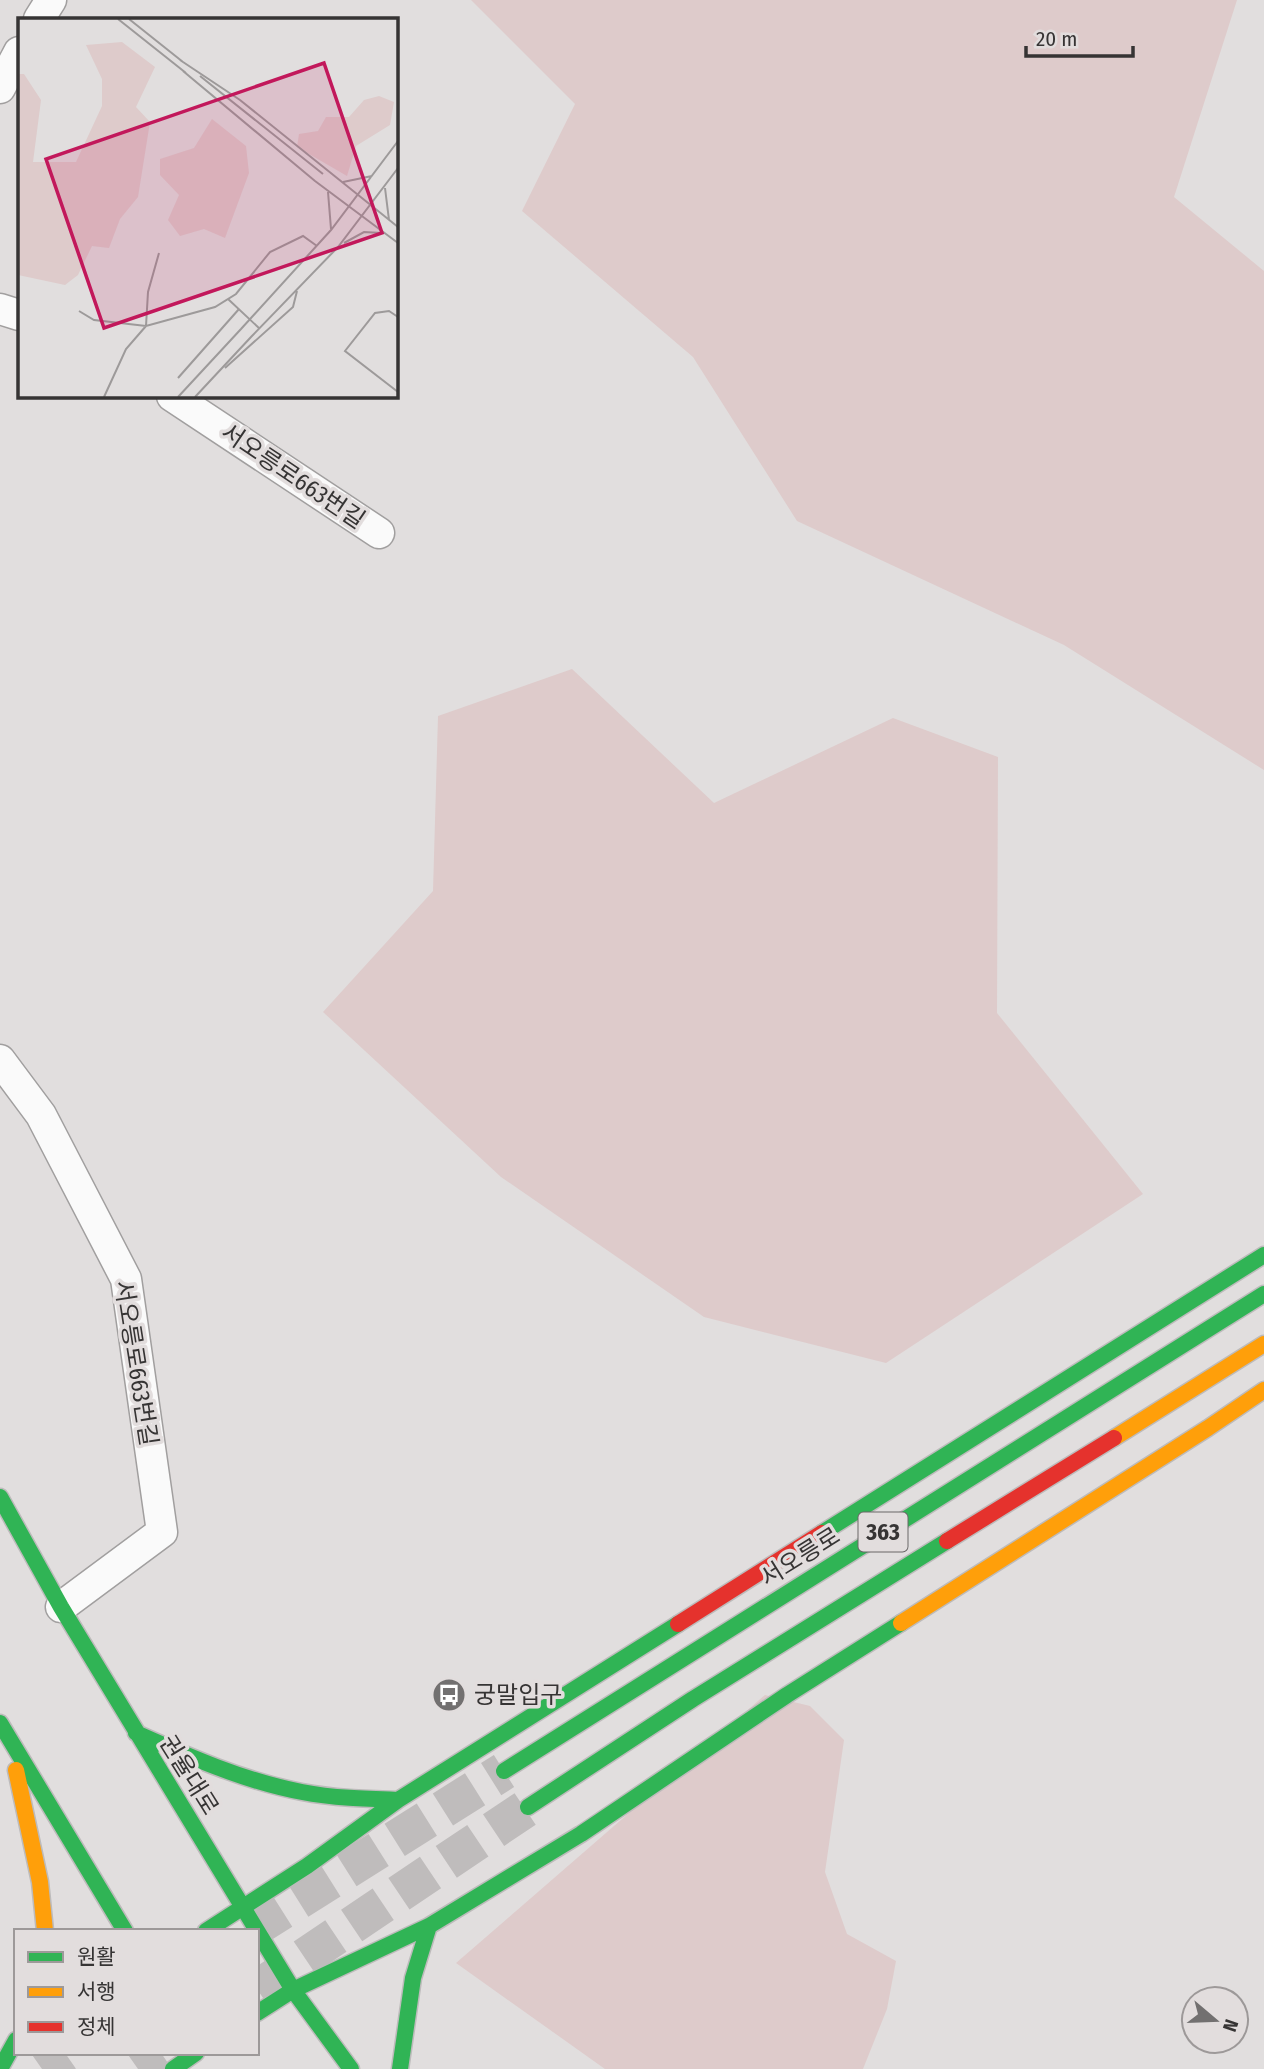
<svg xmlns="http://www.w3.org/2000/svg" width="1264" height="2069" viewBox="0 0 1264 2069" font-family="'Fira Sans Condensed','Noto Sans KR',sans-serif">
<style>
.green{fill:#decbcb}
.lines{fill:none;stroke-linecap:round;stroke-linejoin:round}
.primary-tunnel{stroke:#bfbcbc;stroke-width:38;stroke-dasharray:38 19;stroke-linecap:butt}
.street-casing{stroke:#a19f9f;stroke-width:33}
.fast-casing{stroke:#bdbbbb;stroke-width:19}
.slow-casing{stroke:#bdbbbb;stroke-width:19}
.jam-casing{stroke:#bdbbbb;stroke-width:19}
.street{stroke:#fafafa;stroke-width:30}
.fast{stroke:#30b455;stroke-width:16}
.slow{stroke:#ff9f0a;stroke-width:16}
.jam{stroke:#e5322d;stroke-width:16}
.labels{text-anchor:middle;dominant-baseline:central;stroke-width:7;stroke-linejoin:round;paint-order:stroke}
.shield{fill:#e2dddd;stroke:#6a6767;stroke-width:2}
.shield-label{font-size:23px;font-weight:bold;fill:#363434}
.street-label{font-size:24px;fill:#363434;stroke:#e2dddd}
.poi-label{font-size:24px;fill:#363434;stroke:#e2dddd;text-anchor:start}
.inset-road{fill:none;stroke:#9d9a9a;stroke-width:2}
.view{fill:#c2185b;fill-opacity:0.15;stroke:#c2185b;stroke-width:3.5}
.inset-edge{fill:none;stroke:#363434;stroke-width:3.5}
</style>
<rect width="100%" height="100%" fill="#e1dede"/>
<path class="green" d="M471,0H1237L1174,197L1264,271V770L1064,645L797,521L693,357L522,211L575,104Z
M572,669L714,803L893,718L998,757L997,1013L1143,1194L886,1363L704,1317L501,1177L323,1012L433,891L438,716Z
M765,1695L810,1706L844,1740L825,1872L847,1934L896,1961L887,2009L863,2069H605L456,1963Z"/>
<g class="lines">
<path class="primary-tunnel" d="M250,1931L504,1771
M257,1989L528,1807
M42,2069L65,2053
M138,2069L161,2053"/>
<defs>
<path id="street" d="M39,19L51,0
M0,88L19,52
M0,309L19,315
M172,396L379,533
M0,1060L41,1115L126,1279L162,1532L61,1607"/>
<path id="fast" d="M0,1497L61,1607L293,1990L351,2069
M822,1533L1264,1255
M0,1723L125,1931
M136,1733C190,1757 244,1781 302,1792C333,1798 366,1799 398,1800
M504,1771L1264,1294
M528,1807L693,1699L947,1541
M206,1931L307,1866L398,1800L678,1624
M257,2013L293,1990L429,1926L581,1834L787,1695L901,1623
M0,2069L16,2040
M173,2069L196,2053
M400,2069L413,1978L429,1926"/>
<path id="slow" d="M1114,1438L1264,1344
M901,1623L1208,1428L1264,1390
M16,1770L40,1882L45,1931"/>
<path id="jam" d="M947,1541L1114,1438
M678,1624L822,1533"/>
</defs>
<use href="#street" class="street-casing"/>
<use href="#fast" class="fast-casing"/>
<use href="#slow" class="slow-casing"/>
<use href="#jam" class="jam-casing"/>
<use href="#street" class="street"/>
<use href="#fast" class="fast"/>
<use href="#slow" class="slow"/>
<use href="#jam" class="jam"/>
</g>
<defs>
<symbol id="bus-disc" viewBox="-11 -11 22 22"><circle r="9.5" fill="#727070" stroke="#e2dddd"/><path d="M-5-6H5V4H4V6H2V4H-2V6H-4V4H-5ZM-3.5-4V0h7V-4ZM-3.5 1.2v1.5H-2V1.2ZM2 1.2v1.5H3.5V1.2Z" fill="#fff"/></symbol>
</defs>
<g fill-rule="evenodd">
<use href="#bus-disc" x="430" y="1676" width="38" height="38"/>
</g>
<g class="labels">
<rect class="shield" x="858.5" y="1512.5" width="49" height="39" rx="5"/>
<g class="shield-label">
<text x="883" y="1532">363</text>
</g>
<g class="street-label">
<text transform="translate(293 476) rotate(34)">서오릉로663번길</text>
<text transform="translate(136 1363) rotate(81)">서오릉로663번길</text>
<text transform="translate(800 1557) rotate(-32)">서오릉로</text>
<text transform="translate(189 1775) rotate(58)">권율대로</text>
</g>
<g class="poi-label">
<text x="474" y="1695">궁말입구</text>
</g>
</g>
<g transform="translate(18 18)">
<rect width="380" height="380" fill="#e1dede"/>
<path d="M104,24L137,49L118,89L132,104L120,179L102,201L91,230L74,228L60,257L47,267L0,257V56H6L23,82L15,144H58L84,88V61L68,27ZM361,78L376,84L372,107L338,128L329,158L279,129L281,116L300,113L308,99H331L346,82ZM194,101L228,128L231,155L207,220L186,211L162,218L150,202L161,177L142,157V141L176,130Z" fill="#decbcb"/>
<path class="inset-road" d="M100,1L168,55M111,1L165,44M162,42L222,82L380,209M165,53L297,163L380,225M182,58L305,156M325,164L354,158M367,170L371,202M310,174L313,211M326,225L346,214L364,215M210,281L242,311M61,293L76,302L128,308L197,289L218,276L252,234L285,218L299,228M380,299L371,293L357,295L327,333L380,374M223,311L313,212L380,123M233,319L320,229L380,150M207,350L275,289L279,273M160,360L221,291M86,379L108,331L128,308L130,274L141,235M160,379L223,311M177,379L233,319"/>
<path class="view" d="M306,45L364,215L86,310L28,141Z"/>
<rect width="380" height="380" class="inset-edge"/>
</g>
<rect x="14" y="1929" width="245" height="126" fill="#e2dddd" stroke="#9d9999" stroke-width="2"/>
<rect x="28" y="1952" width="35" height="10" fill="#30b455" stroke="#9d9999" stroke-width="2"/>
<text x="77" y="1964" font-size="21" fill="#363434">원활</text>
<rect x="28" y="1987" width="35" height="10" fill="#ff9f0a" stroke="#9d9999" stroke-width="2"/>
<text x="77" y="1999" font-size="21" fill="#363434">서행</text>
<rect x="28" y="2022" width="35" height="10" fill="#e5322d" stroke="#9d9999" stroke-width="2"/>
<text x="77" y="2034" font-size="21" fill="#363434">정체</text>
<g transform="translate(1215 2020) rotate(109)"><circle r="33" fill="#e2dddd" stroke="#9d9999" stroke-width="2"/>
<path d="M0-5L12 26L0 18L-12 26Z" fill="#727070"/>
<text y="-10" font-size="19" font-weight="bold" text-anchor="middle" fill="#363434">N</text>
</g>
<path d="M1026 46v10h107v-10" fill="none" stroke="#363434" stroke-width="3.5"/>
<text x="1036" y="46" font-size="21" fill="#363434" stroke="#e2dddd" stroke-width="5" paint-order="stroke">20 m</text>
</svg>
